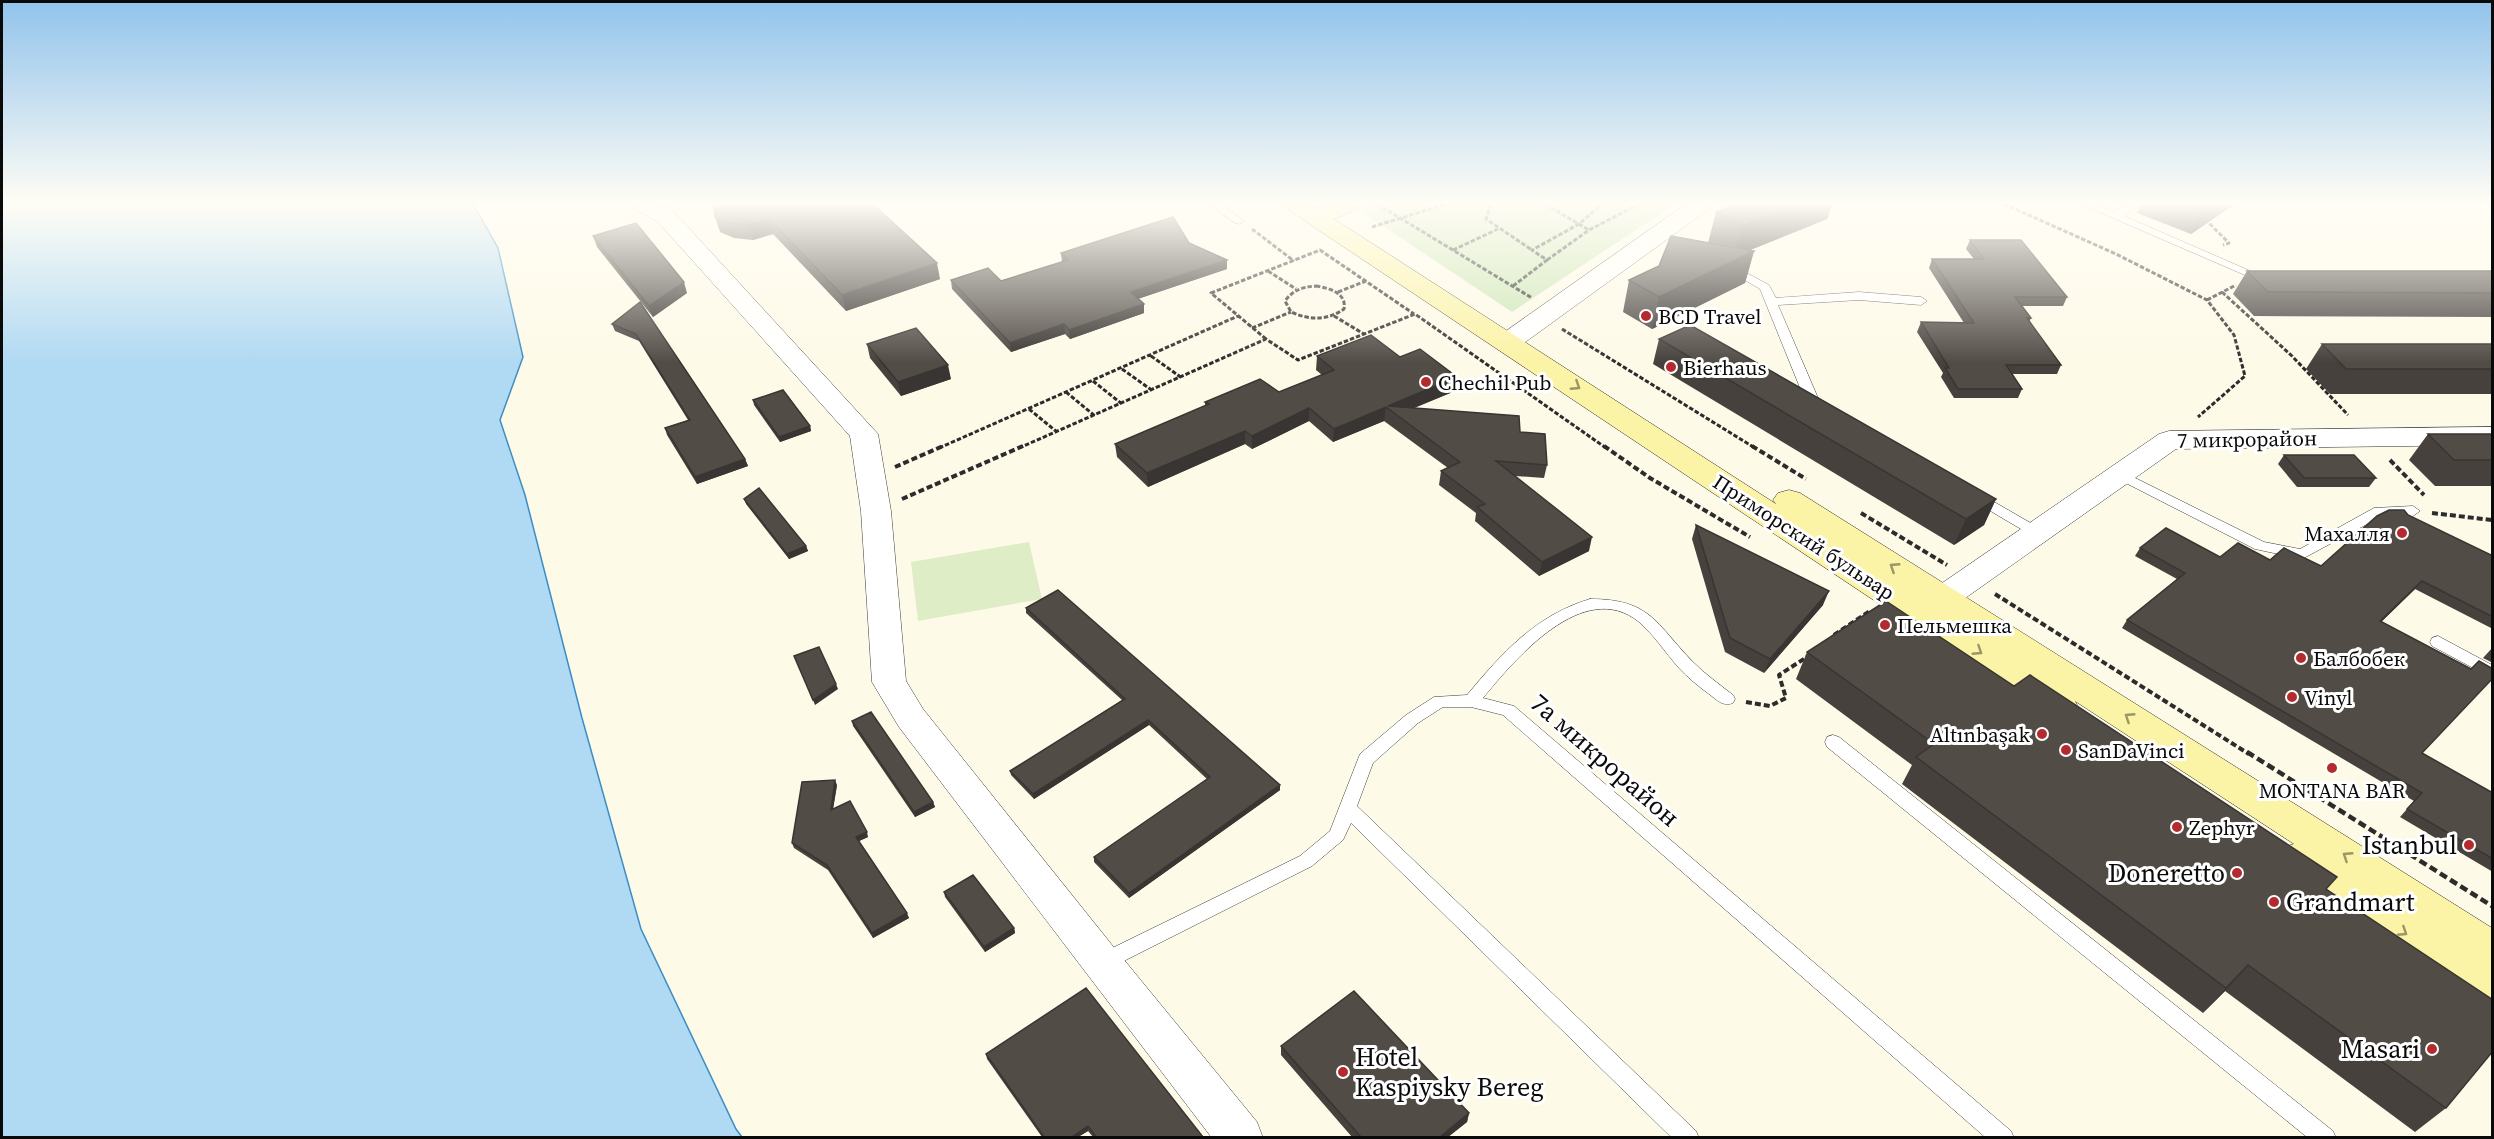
<svg xmlns="http://www.w3.org/2000/svg" width="2494" height="1139" viewBox="0 0 2494 1139" font-family="'Source Serif 4',serif">
<style>
.green{fill:#cde6b5}
.pitch{fill:#dfedc6}
.water{fill:#b0d9f3;stroke:#3a8dc6;stroke-width:1.5}
.lines{fill:none;stroke-linecap:round;stroke-linejoin:round}
.lane-casing{stroke:#3d3d3d;stroke-width:1}
.street-casing{stroke:#3d3d3d;stroke-width:1}
.secondary-casing{stroke:#2c2c2c;stroke-width:1}
.path-far2{stroke:#2c2c2c;stroke-width:3;stroke-dasharray:4.5 2;stroke-linecap:butt}
.path-far1{stroke:#2c2c2c;stroke-width:4;stroke-dasharray:6 3;stroke-linecap:butt}
.path{stroke:#2c2c2c;stroke-width:4.5;stroke-dasharray:8 4;stroke-linecap:butt}
.lane{fill:#fff;fill-rule:evenodd}
.street{fill:#fff;fill-rule:evenodd}
.secondary{fill:#fbf3a6;fill-rule:evenodd}
.wall{fill:#47413d}
.shaded-wall{fill:#393532}
.building{fill:#524c47;stroke:#393532;stroke-width:1.5}
.oneway{stroke:#9b9668}
.poi-dot{fill:#b32a2f;stroke:#fff;stroke-width:2}
.labels{text-anchor:middle;dominant-baseline:central;stroke-width:6;stroke-linejoin:round;paint-order:stroke}
.poi-label{font-size:21px;fill:#0a0a0a;stroke:#fff;text-anchor:start}
.street-label{font-size:21px;fill:#0a0a0a;stroke:#fff}
.near-street-label{font-size:26px;fill:#0a0a0a;stroke:#fff}
.near-poi-label{font-size:26px;fill:#0a0a0a;stroke:#fff;text-anchor:end}
</style>
<rect width="100%" height="100%" fill="#fefae8"/>
<path class="green" d="M1375,204H1675L1512,312L1359,210Z"/>
<path class="pitch" d="M1029,542L1042,599L918,621L911,562Z"/>
<path class="water" d="M2,204H473L498,248L523,357L500,420L525,495L582,718L641,929L736,1129L742,1137H2Z"/>
<g class="lines">
<defs>
<path id="lane" d="M1209,204H1221L1244,221L1239,224L1235,223Z
M2081,204H2095L2115,212L2127,204H2139L2124,216L2271,280L2265,283L2261,282Z
M1730,264L1769,285L1776,298L1859,292L1921,297L1927,301L1921,305L1859,300L1778,305L1818,398L1829,406L1822,410L1805,400L1760,289L1726,269L1724,267Z
M2119,470L2264,542L2300,549L2374,508L2413,506L2420,511L2413,516H2382L2302,559L2255,549L2114,477L2112,474Z
M1977,492L2041,529L2043,532L2041,535H2031L1972,500L1970,497Z
M1590,599C1651,599 1655,623 1693,662C1705,674 1719,684 1733,695L1735,699L1733,703C1723,707 1717,700 1709,694C1698,686 1687,677 1678,667C1665,652 1654,635 1639,622C1584,577 1515,659 1483,698L1514,706L2011,1131L2014,1138H1986L1503,715L1471,707H1443L1418,723L1373,763L1357,806L1696,1131L1699,1138H1672L1351,823L1343,840L1312,866L1108,969L1101,972L1094,969L1091,963L1094,957L1300,856L1330,831L1360,754L1406,715L1434,697L1467,695C1502,653 1536,615 1590,599Z
M2438,636L2492,665V678L2432,646L2430,642L2432,638Z
M1833,735L1839,737L2333,1131L2336,1138H2308L1827,747L1825,742L1827,737Z"/>
<path id="street" d="M632,204H659L674,212L878,434L891,511L906,681L923,709L1116,950L1257,1122L1263,1138H1212L899,727L872,682L861,511L850,436L658,222L635,209Z
M1686,204H1712L1709,209L1517,348L1508,350L1499,348L1495,342L1499,336Z
M2492,427V445L2176,449L1954,606L1943,609L1932,606L1927,598L1932,590L2159,434L2169,431Z"/>
<path id="secondary" d="M1283,204H1311L1318,208L1329,204H1362L1358,209L1334,219L1776,504L1773,500L1778,493L1789,490L1800,493L2492,928V1012L2477,1006L2281,872L2275,860L2281,848L2294,844L2075,701L2077,705L2072,715L2059,719L2046,715L1287,209Z"/>
</defs>
<use href="#lane" class="lane-casing"/>
<use href="#street" class="street-casing"/>
<use href="#secondary" class="secondary-casing"/>
<path class="path-far2" d="M1377,204L1532,298
M1491,204L1486,219L1532,250
M1545,204L1589,230
M2004,204L2116,254L2207,300L2234,335L2245,376L2198,417
M2205,219L2229,243L2223,245
M1372,227L1446,204
M1252,229L1294,261
M1453,250L1498,229
M1547,260L1589,230L1639,204
M1268,271L1296,289
M1316,286C1329,288 1347,293 1344,309C1327,321 1309,320 1291,312L1285,301C1293,290 1302,287 1316,286Z
M1513,286L1547,260L1532,250L1579,224L1602,204
M1338,292L1366,281
M2222,292L2292,356L2348,415
M2207,300L2236,285
M1334,316L1364,334
M1252,328L1291,312
M1562,329L1755,448
M1266,339L1211,293L1320,250L1414,314
M1151,356L1182,378
M1122,369L1153,391
M1093,381L1122,404
M1066,392L1095,416
M1029,409L1057,432
M939,448L1238,316
M1019,448L1266,339L1298,360L1415,314L1606,448"/>
<path class="path-far1" d="M1604,446L1650,478L1750,537
M1752,446L1806,479
M2390,460L2424,495
M895,467L943,446
M902,499L1023,446
M1861,513L1947,565
M2432,513L2492,520
M1995,594L2249,754
M1834,635L1870,611
M1746,702L1770,706L1786,698L1779,675L1807,657"/>
<path class="path" d="M2247,752L2492,906"/>
<use href="#lane" class="lane"/>
<use href="#street" class="street"/>
<use href="#secondary" class="secondary"/>
</g>
<path class="wall" d="M868,204L940,279L846,311L773,234L753,240L734,238L720,232L715,217Z
M1737,204H1832L1827,219L1750,250L1754,251L1745,283L1652,329L1623,312L1629,280L1708,243L1716,212Z
M2141,204H2235L2191,234L2137,213Z
M593,236L687,293L653,317L597,247Z
M1970,240L2067,297L2063,306H2022L2031,318L2029,322L2061,365L2057,374H2012L2022,389L2018,398H1954L1941,377L1943,373L1917,332L1921,322L1964,323L1929,268L1932,259H1974L1966,249Z
M1189,243L1227,269L1138,299L1144,313L1070,339L1065,334L1011,352L952,289L951,280L1001,281L1062,262L1061,253Z
M2247,271H2493V317L2254,316L2233,294Z
M640,302L745,459L748,466L697,484L667,435L665,428L688,420L639,341L615,331L612,324Z
M1659,339L1996,499L1984,525L1954,545L1653,364Z
M867,344L951,379L901,396L870,358Z
M2322,344H2493V394H2330L2306,369Z
M1317,356L1400,357L1455,391L1414,408L1520,432L1547,465L1544,478L1515,476L1589,551L1539,576L1475,521L1476,513L1439,485L1441,471L1448,468L1384,421L1333,442L1309,421L1252,449L1245,444L1148,487L1117,457L1115,444L1205,406V402L1279,392L1322,375L1316,370Z
M753,400L810,426L811,431L780,442L754,405Z
M2428,434H2493V486H2435L2409,460Z
M2284,455L2376,478L2369,487H2297L2278,464Z
M744,499L806,546L808,551L789,559L746,504Z
M2408,515L2493,556V629L2415,589L2382,621L2422,753L2493,793V872L2400,817L2414,801L2122,628L2127,620L2177,579L2135,556L2140,548L2220,557L2270,560L2321,566Z
M1696,525L1823,605L1764,673L1725,652L1692,539Z
M1026,608L1280,790L1129,898L1094,862V857L1207,779L1149,725L1034,799L1011,775L1010,771L1122,700L1026,613Z
M2493,647V663L2483,658Z
M1807,652L2014,686L2326,889L2446,1108L2415,1132L2225,991L2203,1013L1902,784L1912,765L1796,679Z
M852,721L933,802L935,807L915,817L853,726Z
M837,785L833,809L868,837L859,841L909,918L873,938L828,870L794,848L792,843Z
M944,892L1014,928L1015,933L985,952L945,897Z
M1281,1046L1469,1113L1467,1122L1448,1137H1352L1281,1055Z
M986,1054L1203,1137H1093L1088,1131L1078,1137H1042L987,1059Z"/>
<path class="shaded-wall" d="M1797,204H1832L1827,219L1733,257L1742,226Z
M2214,204H2235L2191,234L2202,212Z
M769,219L773,234L753,240L748,225Z
M1754,251L1745,283L1652,329L1659,297Z
M1227,260V269L1131,301V292Z
M937,263L940,279L846,311L842,295Z
M684,282L687,293L653,317L649,306Z
M1144,304V313L1070,339L1069,330Z
M1064,324L1065,334L1011,352L1010,343Z
M948,365L951,379L901,396L898,382Z
M1457,377L1455,391L1397,415L1388,406Z
M1386,407L1384,421L1333,442L1334,429Z
M1309,408V421L1252,449V436Z
M810,426L811,431L780,442L779,437Z
M1245,431V444L1148,487L1147,473Z
M745,459L748,466L697,484L695,477Z
M1996,499L1984,525L1954,545L1966,519Z
M1592,537L1589,551L1539,576L1542,562Z
M806,546L808,551L789,559L787,554Z
M2422,581L2415,589L2374,629L2380,621Z
M1829,591L1823,605L1764,673L1770,659Z
M836,684L838,689L815,705L813,700Z
M1148,720L1149,725L1034,799L1033,794Z
M835,780L837,785L832,815L831,810Z
M1280,785V790L1129,898V893Z
M933,802L935,807L915,817L914,812Z
M867,832L868,837L857,842L856,837Z
M907,913L909,918L873,938L872,933Z
M1014,928L1015,933L985,952L984,947Z
M2248,965L2225,991L2203,1013L2226,988Z
M1469,1113L1467,1122L1448,1137H1440Z
M1088,1126V1131L1078,1137H1072Z"/>
<path class="building" d="M715,204H868L871,207L875,206L937,263L842,295L769,219L748,225L729,223L715,217L714,205Z
M1737,204H1797L1742,226L1716,212Z
M2182,204H2214L2202,212Z
M1173,217L1189,243L1227,260L1131,292L1144,304L1069,330L1064,324L1010,343L951,280L988,268L1001,281L1068,260L1061,253Z
M636,223L684,282L649,306L593,236Z
M1671,236L1754,251L1659,297L1629,280L1659,266Z
M1970,240H2021L2067,297H2015L2031,318H2027L2061,365H2006L2022,389H1958L1945,368H1949L1921,322L1974,323L1932,259H1984Z
M2247,271H2493V293L2268,292Z
M640,302L745,459L695,477L665,428L690,420L636,334L612,324Z
M1690,325L1996,499L1966,519L1659,339Z
M916,328L948,365L898,382L867,344Z
M1371,335L1400,357L1420,349L1457,377L1388,406L1519,416L1520,432L1545,434L1547,465L1496,461L1592,537L1542,562L1477,507L1485,504L1441,471L1460,462L1386,407L1334,429L1309,408L1252,436L1245,431L1147,473L1115,444L1209,404L1205,402L1260,379L1279,392L1334,370L1317,356Z
M2322,344H2493V369H2346Z
M783,390L810,426L779,437L753,400Z
M2428,434H2493V460H2454Z
M2284,455H2354L2376,478H2304Z
M759,488L806,546L787,554L744,499Z
M2389,510H2404L2408,515L2493,556V617L2422,581L2380,621L2471,669L2479,661L2493,669V678L2422,753L2493,793V859L2407,809L2422,793L2127,620L2185,573L2140,548L2166,528L2220,557L2238,543L2270,560L2284,548L2321,566L2377,516Z
M1696,525L1829,591L1770,659L1730,638Z
M1058,590L1280,785L1129,893L1094,857L1210,777L1148,720L1033,794L1010,771L1125,699L1026,608Z
M1886,601L2014,686L2030,675L2337,877L2326,889L2493,1000V1051L2446,1108L2248,965L2226,988L1916,757L1934,744L1807,652Z
M819,647L836,684L813,700L794,656Z
M871,712L933,802L914,812L852,721Z
M835,780L831,810L850,801L867,832L856,837L907,913L872,933L827,865L792,843L802,782Z
M973,875L1014,928L984,947L944,892Z
M1086,988L1203,1137H1096L1088,1126L1072,1137H1044L986,1054Z
M1354,991L1469,1113L1440,1137H1361L1281,1046Z"/>
<defs><path id="oneway-chevron" d="M-2-3.5L2.5 0L-2 3.5" fill="none" stroke-width="1.6" stroke-linecap="round" stroke-linejoin="round" transform="scale(1.5)"/></defs>
<g class="oneway">
<use href="#oneway-chevron" transform="translate(1576 386) rotate(33)"/>
<use href="#oneway-chevron" transform="translate(1894 567) rotate(-147)"/>
<use href="#oneway-chevron" transform="translate(1978 651) rotate(33)"/>
<use href="#oneway-chevron" transform="translate(2129 717) rotate(-147)"/>
<use href="#oneway-chevron" transform="translate(2347 856) rotate(-147)"/>
<use href="#oneway-chevron" transform="translate(2403 932) rotate(33)"/>
</g>
<linearGradient id="sky" x2="0" y2="1"><stop stop-color="#91c3ec"/><stop offset="0.56" stop-color="#fffdf5"/><stop offset="1" stop-color="#fffdf5" stop-opacity="0"/></linearGradient>
<rect width="2494" height="363" fill="url(#sky)"/>
<g class="poi-dot">
<circle cx="1646" cy="316" r="6"/>
<circle cx="1671" cy="367" r="6"/>
<circle cx="1426" cy="382" r="6"/>
<circle cx="2402" cy="533" r="6"/>
<circle cx="1885" cy="625" r="6"/>
<circle cx="2301" cy="658" r="6"/>
<circle cx="2292" cy="697" r="6"/>
<circle cx="2042" cy="734" r="6"/>
<circle cx="2066" cy="750" r="6"/>
<circle cx="2332" cy="768" r="6"/>
<circle cx="2177" cy="827" r="6"/>
<circle cx="2469" cy="845" r="6"/>
<circle cx="2237" cy="873" r="6"/>
<circle cx="2274" cy="902" r="6"/>
<circle cx="2432" cy="1049" r="6"/>
<circle cx="1343" cy="1072" r="6"/>
</g>
<g class="labels">
<g class="poi-label">
<text x="1658" y="316">BCD Travel</text>
<text x="1683" y="367">Bierhaus</text>
<text x="1438" y="382">Chechil Pub</text>
<text x="2390" y="533" text-anchor="end">Махалля</text>
<text x="1897" y="625">Пельмешка</text>
<text x="2313" y="658">Балбобек</text>
<text x="2304" y="697">Vinyl</text>
<text x="2030" y="734" text-anchor="end">Altınbaşak</text>
<text x="2078" y="750">SanDaVinci</text>
<text x="2332" y="790" text-anchor="middle">MONTANA BAR</text>
<text x="2189" y="827">Zephyr</text>
</g>
<g class="street-label">
<text transform="translate(2247 439) rotate(-1)">7 микрорайон</text>
<text transform="translate(1804 537) rotate(33)">Приморский бульвар</text>
</g>
<g class="near-street-label">
<text transform="translate(1605 760) rotate(41)">7а микрорайон</text>
</g>
<g class="near-poi-label">
<text x="2457" y="845">Istanbul</text>
<text x="2225" y="873">Doneretto</text>
<text x="2286" y="902" text-anchor="start">Grandmart</text>
<text x="2420" y="1049">Masari</text>
<text x="1355" y="1057" text-anchor="start">Hotel<tspan x="1355" dy="30">Kaspiysky Bereg</tspan></text>
</g>
</g>
<rect width="2494" height="1139" fill="none" stroke="#0a0a0a" stroke-width="6"/>
</svg>
